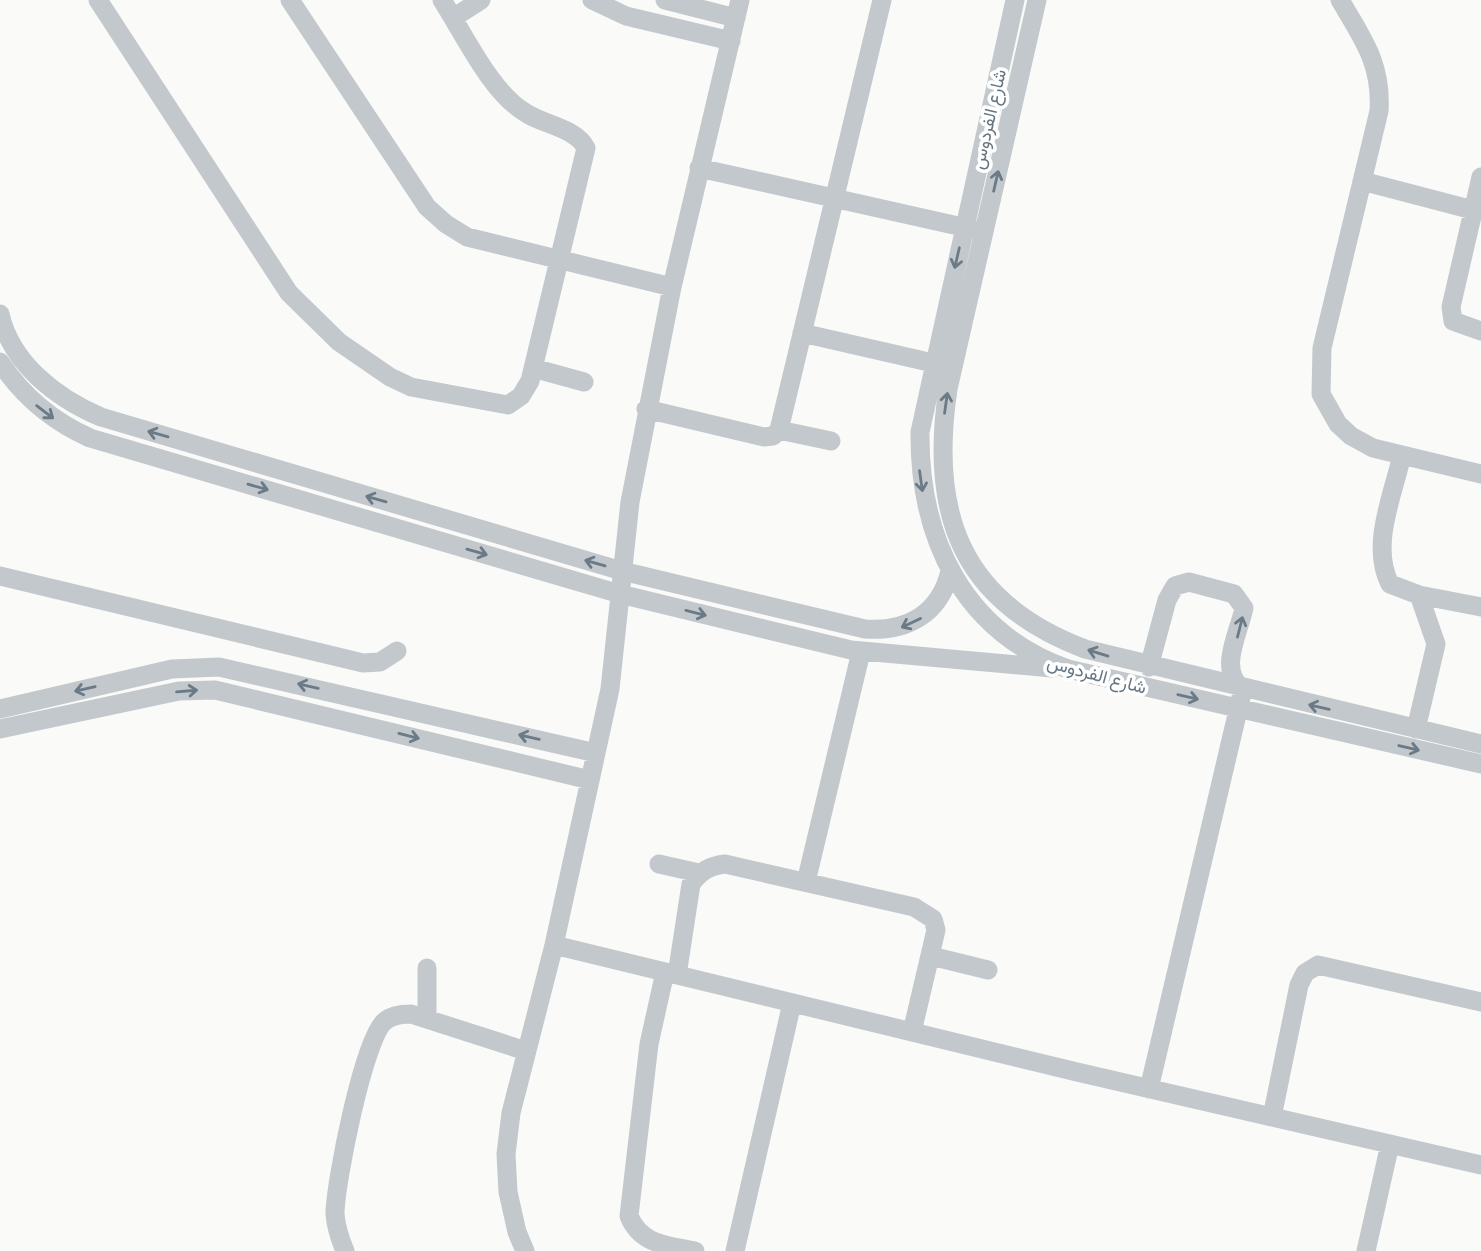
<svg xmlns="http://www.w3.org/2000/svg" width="1481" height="1251" viewBox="0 0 1481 1251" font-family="Ubuntu,Vazirmatn,sans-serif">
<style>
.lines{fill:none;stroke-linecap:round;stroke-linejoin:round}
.minor{stroke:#c3c8cc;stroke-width:19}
.oneway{stroke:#6a7a87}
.labels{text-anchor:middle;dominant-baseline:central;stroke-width:7;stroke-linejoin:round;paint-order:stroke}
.street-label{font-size:18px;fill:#657683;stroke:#fff}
</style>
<rect width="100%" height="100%" fill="#fafaf8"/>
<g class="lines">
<path class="minor" d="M98,0L289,293L339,342L390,377L411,387L508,405L521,396L530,381L586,148C576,128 544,125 526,113C491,93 464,34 442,0
M290,0L427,207L446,224L467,237L672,287L630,502L610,689L554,945L511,1113L506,1154L508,1192L517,1232L525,1251
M592,0L626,16L731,41
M665,0L736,18
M1015,0L920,432C919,538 963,632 1068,669L1481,764
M1037,0L948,389C929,514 961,602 1085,649L1481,744
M1340,0C1363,39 1382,64 1379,111L1322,348L1321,394L1338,424L1351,436L1373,448L1481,474
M453,18L481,0
M699,168L976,230
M1481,177L1451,307L1453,321L1481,331
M1362,181L1473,210
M672,287L740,0
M0,314C11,363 56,398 101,417L622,571L865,629C907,632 940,614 950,571
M802,333L933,363
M0,362C23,397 52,421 90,438L620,594L851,650L1052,668
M533,368L584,382
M646,409L764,437L773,436L779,430L882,0
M779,430L831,441
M1402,455C1393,495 1370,546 1390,584L1419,595L1481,607
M0,576L363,663L380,662L397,651
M0,709L172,669L219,667L596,753
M0,729L179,691L215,690L590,780
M1416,729L1436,644L1419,595
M659,864L699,873
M806,882L861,652
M554,945L1077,1072L1481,1165
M931,956L988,970
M427,968V1018
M665,972L649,1044L629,1216C641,1245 667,1245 695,1251
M677,975L691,884C701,871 709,866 725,864L914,907L933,919L936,930L912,1032
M1149,1089L1243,689C1217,671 1239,633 1244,608L1234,594L1189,582L1175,586L1167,600L1149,667
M1272,1117L1299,985L1305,973L1318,965L1481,1002
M345,1251C340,1239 336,1228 335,1214C335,1184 364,1037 385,1021C392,1015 402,1014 411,1014L526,1051
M735,1251L792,1003
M1366,1251L1390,1144"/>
</g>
<defs><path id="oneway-shaft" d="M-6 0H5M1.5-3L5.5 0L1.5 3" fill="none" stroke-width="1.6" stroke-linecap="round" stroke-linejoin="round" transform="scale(1.75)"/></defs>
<g class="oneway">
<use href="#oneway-shaft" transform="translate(996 181) rotate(-77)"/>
<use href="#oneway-shaft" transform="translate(957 258) rotate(103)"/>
<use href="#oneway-shaft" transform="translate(946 403) rotate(-82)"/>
<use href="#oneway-shaft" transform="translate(45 412) rotate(37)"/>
<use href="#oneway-shaft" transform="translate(158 434) rotate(-164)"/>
<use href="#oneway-shaft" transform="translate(921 481) rotate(82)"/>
<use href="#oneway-shaft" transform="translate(258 487) rotate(16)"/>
<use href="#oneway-shaft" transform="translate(376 499) rotate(-164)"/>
<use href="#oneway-shaft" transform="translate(477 552) rotate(16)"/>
<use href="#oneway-shaft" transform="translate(595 563) rotate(-164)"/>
<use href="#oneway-shaft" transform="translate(696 613) rotate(14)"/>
<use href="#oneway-shaft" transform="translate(911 623) rotate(155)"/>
<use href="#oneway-shaft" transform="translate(1240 627) rotate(-76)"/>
<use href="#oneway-shaft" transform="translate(1098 653) rotate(-163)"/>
<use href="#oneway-shaft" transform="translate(308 686) rotate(-167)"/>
<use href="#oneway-shaft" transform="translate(85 689) rotate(167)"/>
<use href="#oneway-shaft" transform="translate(187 691) rotate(-5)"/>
<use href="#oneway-shaft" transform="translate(1188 697) rotate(13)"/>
<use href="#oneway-shaft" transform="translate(1319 707) rotate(-167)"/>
<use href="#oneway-shaft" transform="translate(409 736) rotate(14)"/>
<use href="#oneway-shaft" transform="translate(529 737) rotate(-167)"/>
<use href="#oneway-shaft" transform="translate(1409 748) rotate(13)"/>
</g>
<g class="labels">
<g class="street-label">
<text transform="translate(988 119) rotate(-77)">شارع الفردوس</text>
<text transform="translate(1097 674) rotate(15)">شارع الفردوس</text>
</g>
</g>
</svg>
